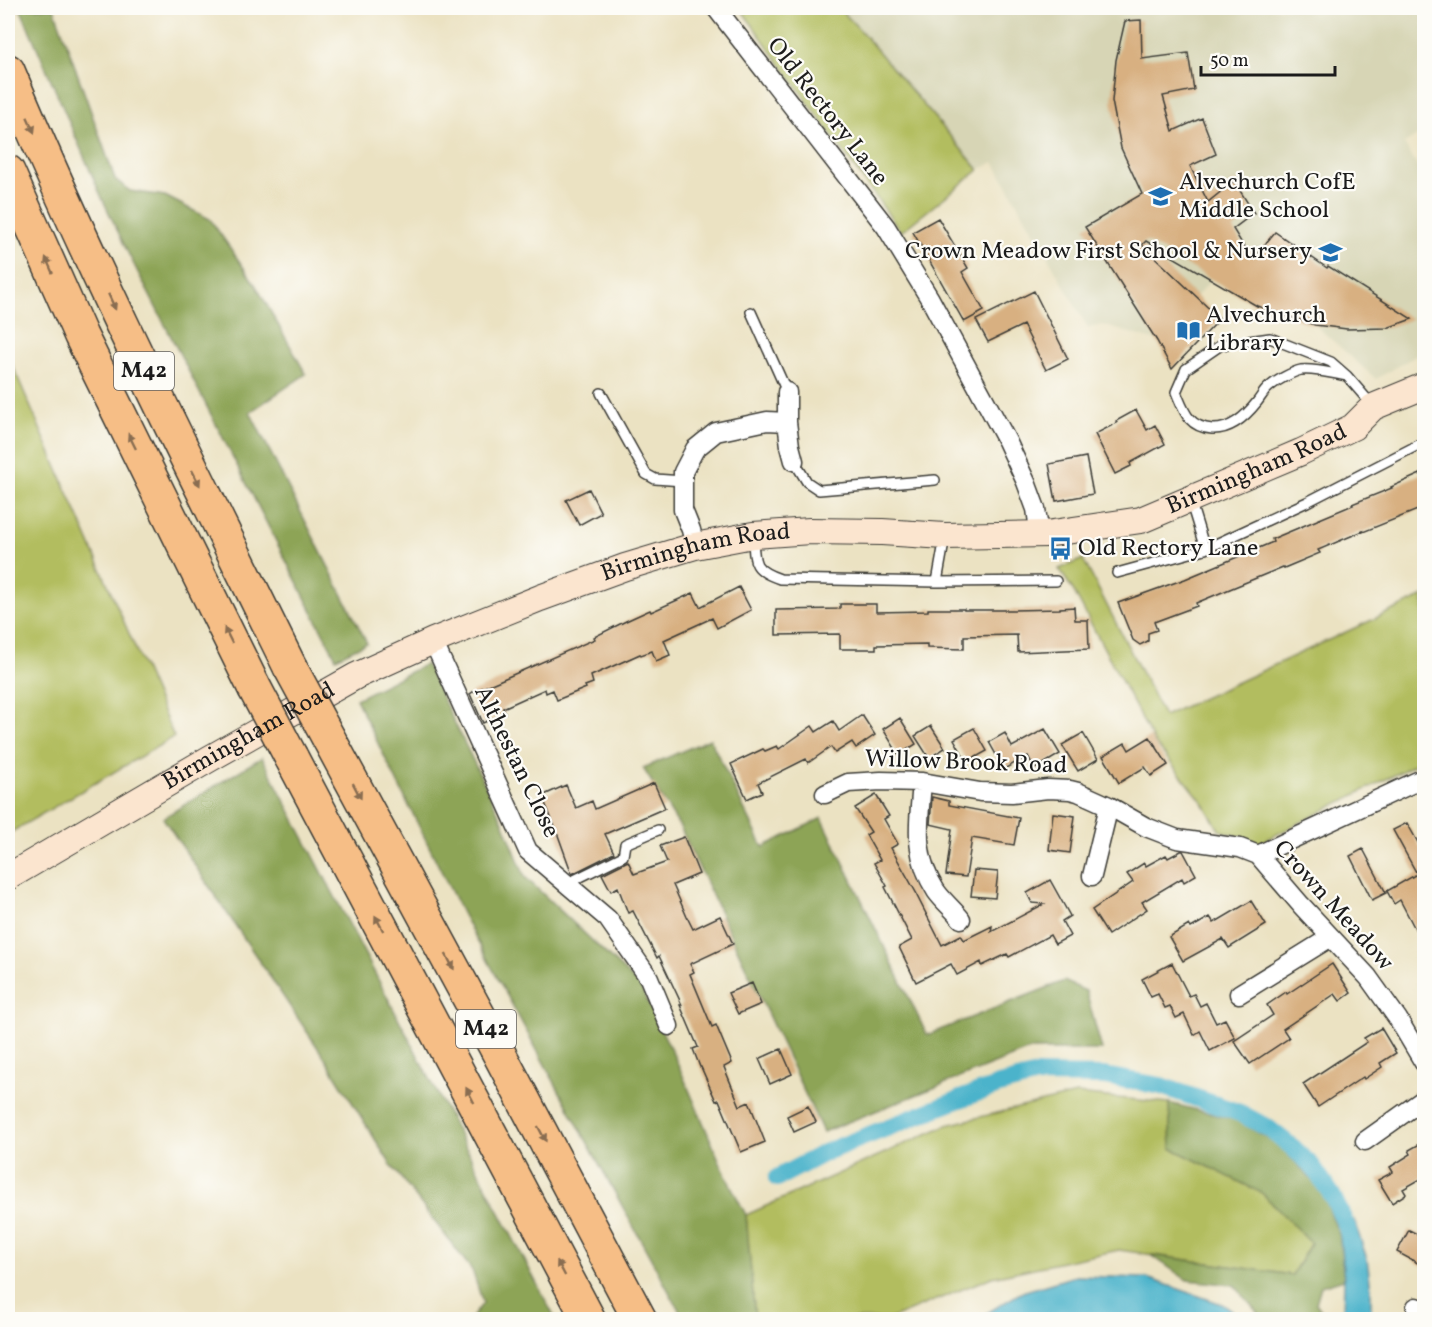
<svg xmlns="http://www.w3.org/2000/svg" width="1432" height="1327" viewBox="0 0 1432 1327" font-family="Vollkorn,serif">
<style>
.built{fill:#d7d5b5}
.green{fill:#b2bd5f;stroke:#676c3e;stroke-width:1.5}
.forest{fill:#8da456;stroke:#546039;stroke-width:1.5}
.water{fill:#4cb3cb;stroke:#346874;stroke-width:1.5}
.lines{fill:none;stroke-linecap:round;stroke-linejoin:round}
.canal{stroke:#4cb3cb;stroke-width:18}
.building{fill:#d8b081}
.service-casing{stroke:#3b3a35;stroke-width:12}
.minor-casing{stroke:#3b3a35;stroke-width:21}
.secondary-casing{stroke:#3b3a35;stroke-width:28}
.motorway-casing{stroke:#3b3a35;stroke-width:36}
.service{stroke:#fff;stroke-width:9}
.minor{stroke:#fff;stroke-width:18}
.secondary{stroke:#fbe5cf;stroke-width:26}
.motorway{stroke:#f6be86;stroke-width:33}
.motorway-bridge-casing{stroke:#3b3a35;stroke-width:36;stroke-linecap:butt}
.motorway-bridge{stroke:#f6be86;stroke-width:33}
.oneway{fill:#896d51}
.labels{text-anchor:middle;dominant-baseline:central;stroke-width:4.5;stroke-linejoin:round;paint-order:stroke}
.shield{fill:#fdfcf7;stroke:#605f5e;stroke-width:1.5}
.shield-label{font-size:22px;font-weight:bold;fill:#1c1c1c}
.street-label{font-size:24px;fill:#1c1c1c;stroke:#fdfcf7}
.poi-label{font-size:24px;fill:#1c1c1c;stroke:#fdfcf7;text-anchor:start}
</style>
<rect width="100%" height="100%" fill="#fdfcf7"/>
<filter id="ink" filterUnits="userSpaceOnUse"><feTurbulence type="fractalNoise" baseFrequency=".0167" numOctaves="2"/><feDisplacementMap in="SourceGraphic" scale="12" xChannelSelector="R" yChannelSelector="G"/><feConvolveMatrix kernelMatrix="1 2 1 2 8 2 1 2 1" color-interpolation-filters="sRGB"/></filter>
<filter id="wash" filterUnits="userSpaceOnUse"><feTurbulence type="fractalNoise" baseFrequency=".008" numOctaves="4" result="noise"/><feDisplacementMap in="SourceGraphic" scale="24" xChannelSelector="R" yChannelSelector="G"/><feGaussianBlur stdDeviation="1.35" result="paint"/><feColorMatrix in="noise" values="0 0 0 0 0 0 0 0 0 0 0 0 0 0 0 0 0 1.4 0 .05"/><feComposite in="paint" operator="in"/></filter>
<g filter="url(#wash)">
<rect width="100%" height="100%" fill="#ebe2c2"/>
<path class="built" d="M839,8H1421L1424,13V132L1404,144L1424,176V351L1376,379L1315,325L1257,306L1211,280L1157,341L1102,325L1088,328L994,162L979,170L861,31Z"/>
<path class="green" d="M740,8H839L861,31L979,170L901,232Z
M8,355L174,737L8,834Z
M1083,559L1164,716L1424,596V760L1260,843L1219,830L1202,801L1154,742L1073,590L1059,569Z
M1076,1094L1169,1103L1171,1148L1262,1193L1311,1243L1292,1275L1119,1250L992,1277L890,1319H755L746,1215L947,1125Z"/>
<path class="forest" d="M20,8H54L115,179L130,191L165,196L210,219L255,284L306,374L250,412L367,643L336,658L128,253L101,196Z
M426,664L504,824L525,877L640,986L677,1062L726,1176L746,1215L755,1319H684L463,915L356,699Z
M710,739L763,847L822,818L927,1035L1064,981L1086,991L1102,1050H1029L823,1132L680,827L643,768Z
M262,757L549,1307L556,1319H471L483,1303L472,1270L391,1165L324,1057L163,818Z
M1169,1103L1237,1120L1279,1145L1322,1191L1340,1237L1344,1279L1321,1286L1316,1303L1327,1319H1263L1234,1285L1187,1280L1151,1255L1292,1275L1311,1243L1262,1193L1171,1148Z"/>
<path class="water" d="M1354,1220L1367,1259L1371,1289V1319H1343L1344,1279L1340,1237Z
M1075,1276L1147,1278L1222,1304L1244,1319L1110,1320L1095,1316L1087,1320L977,1319L1022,1292Z"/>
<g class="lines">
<path class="canal" d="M777,1178L826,1152L960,1099L999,1085L1037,1075L1104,1076L1161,1086L1240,1113L1268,1128L1291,1146L1313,1167L1332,1195L1347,1227L1353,1250"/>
</g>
<g id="blocks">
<path class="building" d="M1141,20L1142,59L1188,53L1194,90L1163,96L1173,131L1202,118L1216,154L1190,166L1208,202L1234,181L1254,213L1233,229L1244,247L1257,254L1275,232L1327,268L1328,266L1412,319L1387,328L1347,329L1315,325L1257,306L1146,241L1142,245L1220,319L1172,369L1157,341L1085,227L1142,194L1121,148L1112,101L1116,60L1125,21Z
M938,218L968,268L962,272L984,311L964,322L913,232Z
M1034,291L1068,359L1046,370L1023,325L988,342L976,320Z
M1136,410L1147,430L1155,425L1165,444L1130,463L1131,466L1115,474L1095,434L1117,423L1116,421Z
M1086,457L1093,494L1056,501L1049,464Z
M1425,472V507L1363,532V531L1318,550L1320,553L1284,568L1283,567L1196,603L1197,606L1154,622L1157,630L1148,633V641L1140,645L1133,640L1118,603L1185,579L1273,542L1272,539L1353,505L1352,504L1392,488L1391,487Z
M589,489L601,513L579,525L566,500Z
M739,587L751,610L717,628L712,618L664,640L670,655L656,661L652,651L641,655L640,654L591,676L593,683L585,686L586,688L557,700L553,690L546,693L545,689L503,708L505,713L483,723L470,694L473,692L595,639L594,637L626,621L650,610L651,612L693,593L700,607Z
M840,604H876V612L928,611V609H964V610H1013L1060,609V608L1074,607L1075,620H1088L1089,649L1018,652L1017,635L964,636V649L927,648V644L876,645V649H840V634L776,635V610L840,609Z
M862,715L875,735L856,748L852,742L835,753L831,747L808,763L806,759L758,783L762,792L747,799L731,764L763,749L765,751L777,746L779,749L812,726L816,732L833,721L839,731Z
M900,718L916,744L899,755L883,729Z
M931,726L945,748L929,758L915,736Z
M974,728L987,751L967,762L954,739Z
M1045,729L1060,754L1035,769L1028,756L1004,769L989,742L1005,733L1012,747Z
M1083,733L1098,759L1078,771L1062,745Z
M1150,737L1168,765L1151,776L1145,767L1119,783L1103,756L1125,743L1129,750Z
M654,783L665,808L605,834L614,853L572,874L555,827L542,796L566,785L576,808L592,801L595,809Z
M876,795L889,816L884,819L898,844L891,848L918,896H917L942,945L961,935L964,940L992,926L991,932L1044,904L1032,903L1027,893L1050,880L1070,916L1062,921L1070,936L1055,944L1050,935L1009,957L1007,954L982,966L981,962L957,975L951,964L916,982L899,947L912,940L885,887L887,886L874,863L880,860L866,835L871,832L855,808Z
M932,797L949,801V805L1019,818L1014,845L972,838L966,877L946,875L952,829L930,824Z
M1053,813L1075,816L1070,853L1049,850Z
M1407,823L1425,855V948L1400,900L1394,904L1387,891L1417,874L1393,830Z
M684,837L699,874L673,885L687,917L693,929L720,916L733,944L690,964L694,972L690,974L712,1027L716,1025L732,1063L724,1067L740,1106L749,1102L765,1142L741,1152L719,1100L716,1101L701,1067H700L693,1049L698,1047L680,1005H682L659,956L657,958L633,911L628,913L618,887L611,891L602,874L628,861L634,874L667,862L660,846Z
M1363,849L1386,893L1372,900L1350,856Z
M1181,851H1183L1196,875L1184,882L1182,878L1142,902L1147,909L1108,935L1092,910L1133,882L1127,874L1144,863L1146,866L1166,855L1168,858Z
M974,870L998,872L995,898L971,896Z
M1251,901L1266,925L1229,948L1223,939L1183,961L1169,937L1189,925L1191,928L1210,917L1214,923Z
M1172,963L1189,996L1194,994L1200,1006L1206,1003L1216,1023L1225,1019L1235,1038L1210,1051L1200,1031L1194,1035L1184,1014L1176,1018L1170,1006L1165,1008L1158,994L1151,997L1142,979Z
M1332,964L1351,993L1340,1001L1335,994L1283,1029L1289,1038L1250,1064L1234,1041L1273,1015L1267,1005L1286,992L1287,994Z
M752,983L761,1004L738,1014L728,993Z
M1381,1028L1396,1053L1380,1063L1382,1067L1364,1079L1363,1077L1318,1107L1303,1084L1367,1042L1364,1038Z
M781,1049L792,1074L770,1084L759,1059Z
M808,1106L816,1122L794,1132L787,1116Z
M1425,1141V1179L1424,1177L1403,1189L1406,1194L1392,1203L1378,1180L1393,1172L1390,1167L1411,1154L1409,1150Z
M1409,1230L1425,1238V1267L1397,1252Z"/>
</g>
</g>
<g filter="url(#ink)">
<use href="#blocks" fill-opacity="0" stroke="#3b3a35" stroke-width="1.5"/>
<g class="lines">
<defs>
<path id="service" d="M751,312L787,392
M1347,376C1334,374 1314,368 1301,370C1292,372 1276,381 1269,387C1264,391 1261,397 1257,402C1246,416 1231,430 1212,429C1188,427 1184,411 1176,392L1186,369L1221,345L1270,338L1331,362L1347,376L1372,405
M601,393L646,474L655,479L683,481
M794,461L807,482L819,490L935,480
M1190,500L1205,549
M753,536C754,564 753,569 780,579L937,582L1056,581
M1117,573L1205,549L1307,502L1424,442
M937,582L945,537
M566,884L623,856L625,844L658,830"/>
<path id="minor" d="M716,8L886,227L930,299L1007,441L1026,482L1036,509L1038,523L1046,534
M787,422L790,446L794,461
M695,546L691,530L683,510V472L695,449L716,432L767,421L787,422V392
M433,641L528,851L608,919L649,978L669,1026
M922,782C919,824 912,853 936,891C943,901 953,909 961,919
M825,794L848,783L881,781L922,782L980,792L1012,793L1048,789L1070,790L1078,792L1109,806L1146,827L1177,839L1240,848L1258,855L1301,905L1368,977L1398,1019L1424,1063
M1258,855L1424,778
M1092,876L1109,806
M1239,994L1331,937
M1365,1141L1424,1099
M1416,1307L1424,1310"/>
<g id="secondary">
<path id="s1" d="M8,877L209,759L356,676L433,641L540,598L625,567L695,546L753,535L810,531L882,532L945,536L1046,534L1141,520L1301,452L1353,427L1373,407L1424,386"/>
</g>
<path id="motorway" d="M8,71C93,274 193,470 290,667
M8,172L81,336L254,687
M329,739L494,1044L640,1320
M291,757L589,1320"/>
</defs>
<use href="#service" class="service-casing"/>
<use href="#minor" class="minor-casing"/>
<use href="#secondary" class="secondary-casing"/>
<use href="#motorway" class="motorway-casing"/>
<use href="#service" class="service"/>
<use href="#minor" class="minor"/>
<use href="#secondary" class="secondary"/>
<use href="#motorway" class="motorway"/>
<defs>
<path id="motorway-bridge" d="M290,667L329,739
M254,687L291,757"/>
</defs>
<use href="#motorway-bridge" class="motorway-bridge-casing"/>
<use href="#motorway-bridge" class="motorway-bridge"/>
</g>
<defs><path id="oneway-solid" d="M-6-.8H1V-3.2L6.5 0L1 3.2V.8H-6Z" transform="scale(1.5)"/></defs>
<g class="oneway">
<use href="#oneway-solid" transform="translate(31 125) rotate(66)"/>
<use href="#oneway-solid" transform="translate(49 265) rotate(-114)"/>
<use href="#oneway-solid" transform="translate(112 302) rotate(65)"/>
<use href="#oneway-solid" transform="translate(132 441) rotate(-116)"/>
<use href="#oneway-solid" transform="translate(196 478) rotate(63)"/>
<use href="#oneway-solid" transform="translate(228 635) rotate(-116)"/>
<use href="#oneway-solid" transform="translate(357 791) rotate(62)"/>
<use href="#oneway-solid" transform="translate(379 923) rotate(-118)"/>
<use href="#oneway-solid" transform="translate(450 962) rotate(62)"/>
<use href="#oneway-solid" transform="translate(470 1095) rotate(-118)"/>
<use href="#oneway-solid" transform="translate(542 1134) rotate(62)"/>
<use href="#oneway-solid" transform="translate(561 1268) rotate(-118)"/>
</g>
</g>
<defs>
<symbol id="school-bare" viewBox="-9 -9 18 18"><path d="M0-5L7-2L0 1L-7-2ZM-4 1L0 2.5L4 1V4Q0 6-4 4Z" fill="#1f6fb2" stroke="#fdfcf7" stroke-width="2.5" paint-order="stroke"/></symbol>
<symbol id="library-bare" viewBox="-9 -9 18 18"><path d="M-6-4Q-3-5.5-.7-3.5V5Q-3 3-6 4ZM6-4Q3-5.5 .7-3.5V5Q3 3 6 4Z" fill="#1f6fb2" stroke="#fdfcf7" stroke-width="2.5" paint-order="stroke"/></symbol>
<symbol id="bus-bare" viewBox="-9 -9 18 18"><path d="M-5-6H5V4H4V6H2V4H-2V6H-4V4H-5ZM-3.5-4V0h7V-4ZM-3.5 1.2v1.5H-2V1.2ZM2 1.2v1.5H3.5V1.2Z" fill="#1f6fb2" stroke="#fdfcf7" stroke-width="2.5" paint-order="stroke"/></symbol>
</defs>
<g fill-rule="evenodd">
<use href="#school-bare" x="1144" y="180" width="33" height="33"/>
<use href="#school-bare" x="1314" y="236" width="33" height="33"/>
<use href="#library-bare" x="1172" y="314" width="33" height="33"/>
<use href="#bus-bare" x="1044" y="532" width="33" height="33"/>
</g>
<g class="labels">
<g class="shield">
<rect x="114" y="352" width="60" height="38" rx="4.5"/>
<rect x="456" y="1010" width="60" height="38" rx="4.5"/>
</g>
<g class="shield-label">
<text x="144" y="371">M42</text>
<text x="486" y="1029">M42</text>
</g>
<g class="street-label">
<text transform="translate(827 112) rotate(52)">Old Rectory Lane</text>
<text stroke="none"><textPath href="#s1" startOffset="1340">Birmingham Road</textPath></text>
<text stroke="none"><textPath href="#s1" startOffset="765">Birmingham Road</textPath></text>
<text stroke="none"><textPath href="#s1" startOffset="279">Birmingham Road</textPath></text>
<text transform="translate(516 762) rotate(64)">Althestan Close</text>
<text transform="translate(966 763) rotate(2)">Willow Brook Road</text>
<text transform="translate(1333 906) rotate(48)">Crown Meadow</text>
</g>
<g class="poi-label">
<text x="1179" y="183">Alvechurch CofE<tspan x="1179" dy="28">Middle School</tspan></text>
<text x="1312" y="252" text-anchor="end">Crown Meadow First School &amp; Nursery</text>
<text x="1206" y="316">Alvechurch<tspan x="1206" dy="28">Library</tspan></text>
<text x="1078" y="549">Old Rectory Lane</text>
</g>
</g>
<rect width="1432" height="1327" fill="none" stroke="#fdfcf7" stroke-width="30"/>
<path d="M1201 66v9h134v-9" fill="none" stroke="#1c1c1c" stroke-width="3"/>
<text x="1210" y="66" font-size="18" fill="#1c1c1c" stroke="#fdfcf7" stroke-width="4.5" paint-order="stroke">50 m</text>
</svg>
